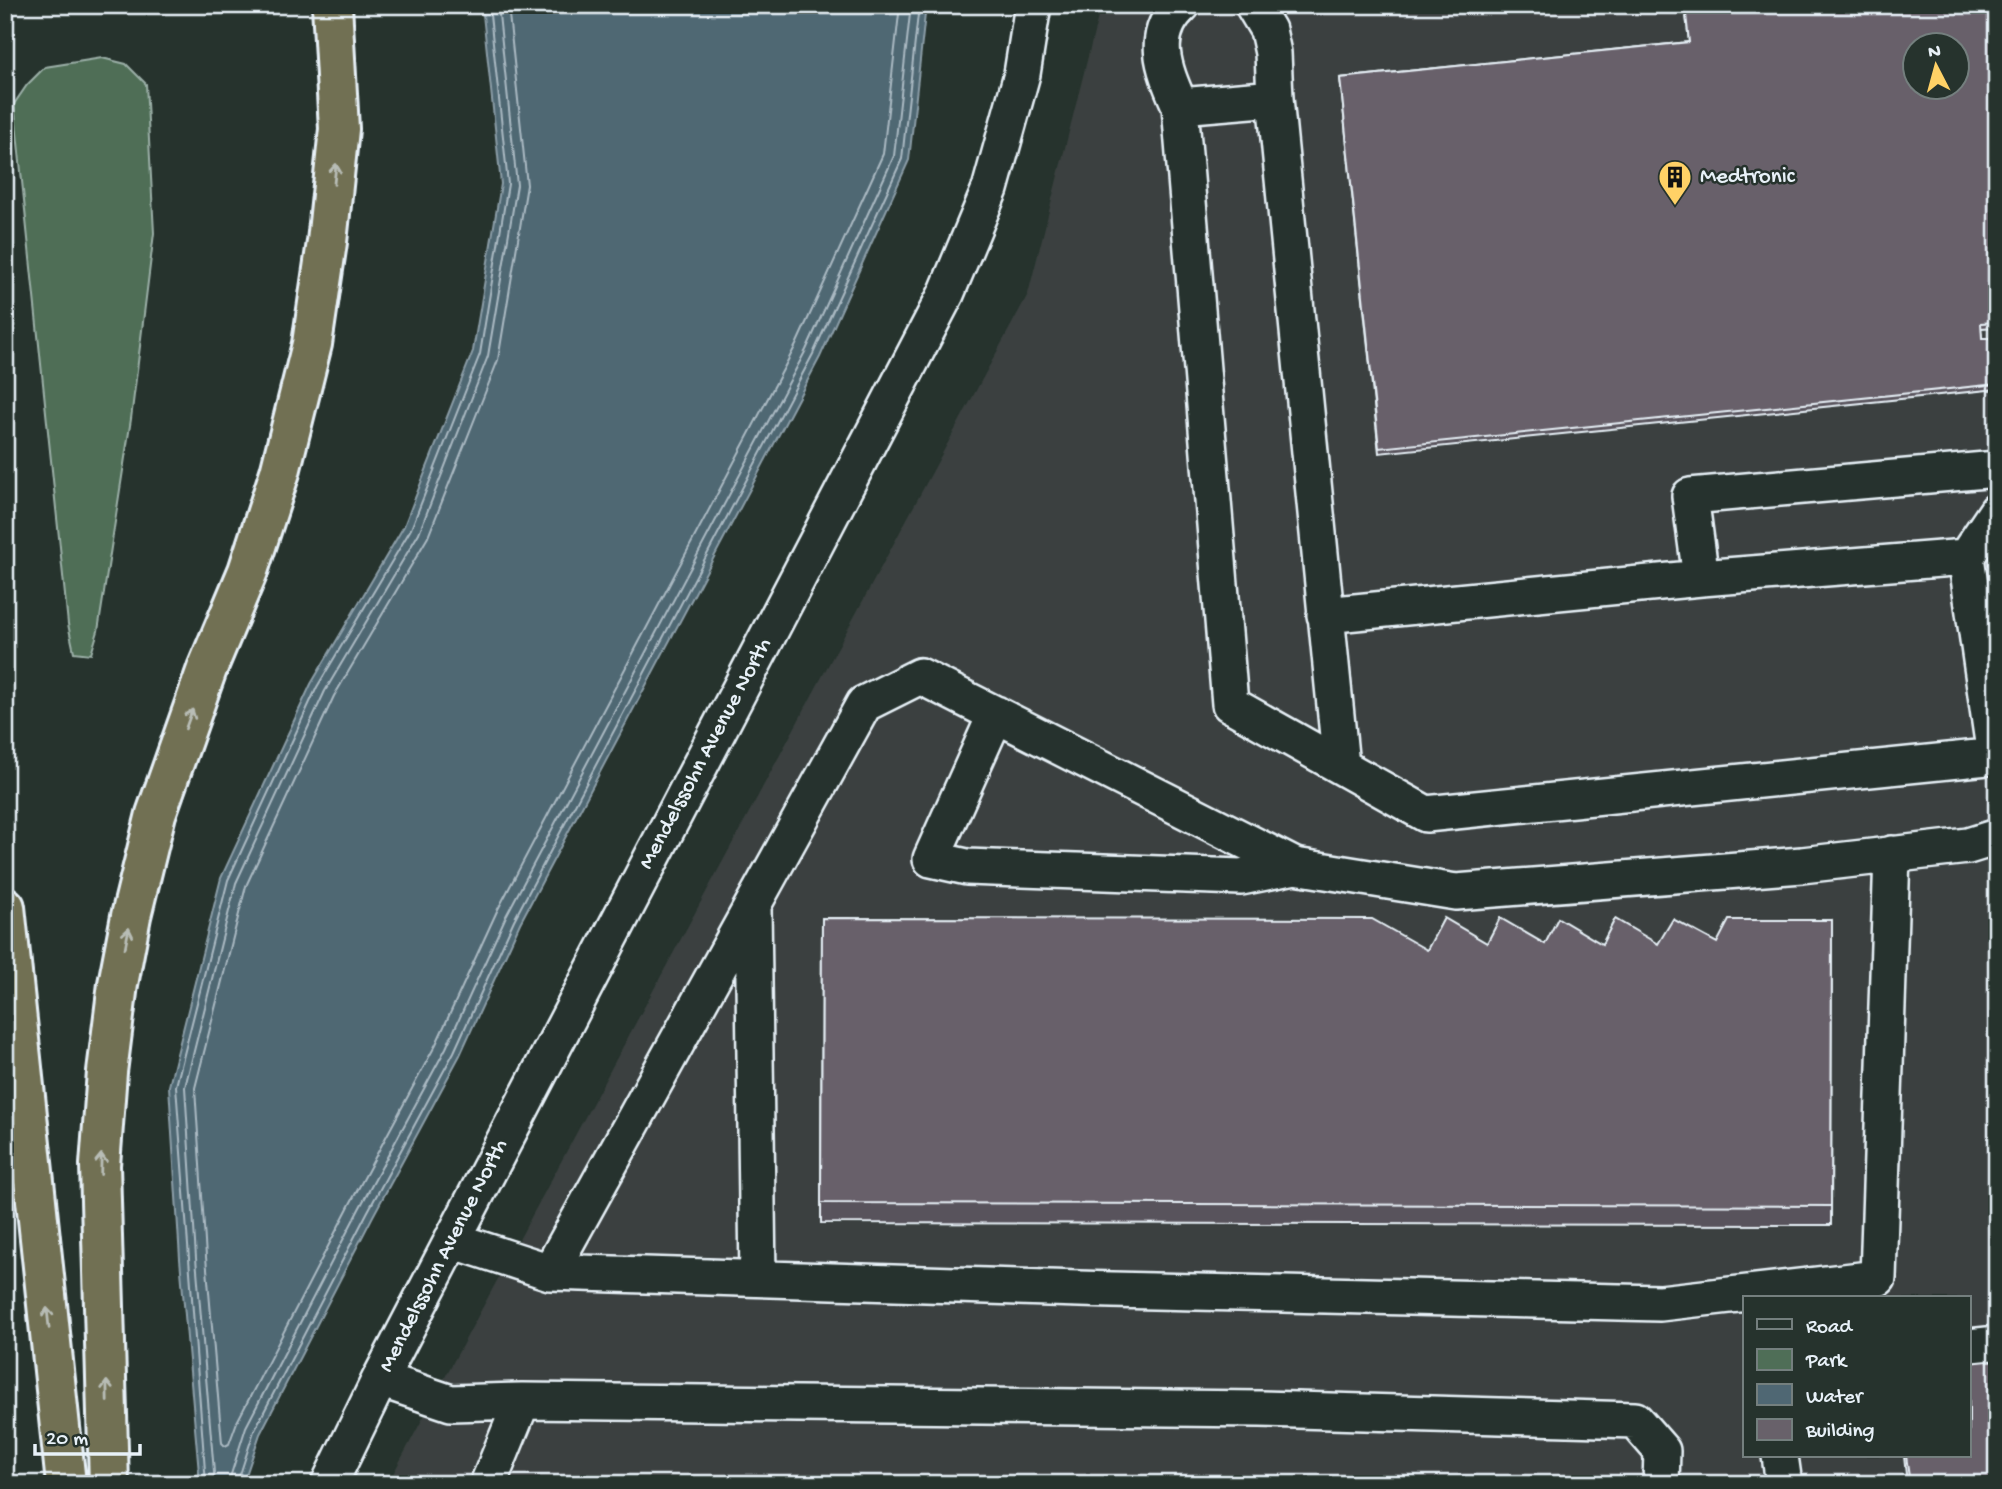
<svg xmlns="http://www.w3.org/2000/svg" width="2002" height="1489" viewBox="0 0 2002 1489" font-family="'Gochi Hand',sans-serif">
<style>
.built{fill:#3a413f;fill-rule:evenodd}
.green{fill:#4f6e57;stroke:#9cb0a8;stroke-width:2}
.water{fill:#4f6773;stroke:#8c9ea8;stroke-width:2}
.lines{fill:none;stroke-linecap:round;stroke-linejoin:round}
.shore{stroke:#abbac3;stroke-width:2}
.minor-casing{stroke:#e8f1f8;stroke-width:40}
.highway-casing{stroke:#e8f1f8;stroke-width:44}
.minor{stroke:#26332d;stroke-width:35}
.highway{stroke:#716f52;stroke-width:38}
.wall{fill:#59535b;stroke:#e8f1f8;stroke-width:2}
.building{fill:#68616a;stroke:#e8f1f8;stroke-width:2;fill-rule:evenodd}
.oneway{stroke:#b8bdb6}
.labels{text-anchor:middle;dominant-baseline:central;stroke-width:5;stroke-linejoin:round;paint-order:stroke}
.poi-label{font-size:23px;fill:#e8f1f8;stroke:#26332d;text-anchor:start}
.street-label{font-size:23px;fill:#e8f1f8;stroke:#26332d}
</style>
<rect width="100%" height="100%" fill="#26332d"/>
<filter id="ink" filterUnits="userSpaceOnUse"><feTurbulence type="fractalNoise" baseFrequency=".0143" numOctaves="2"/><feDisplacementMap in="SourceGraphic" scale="14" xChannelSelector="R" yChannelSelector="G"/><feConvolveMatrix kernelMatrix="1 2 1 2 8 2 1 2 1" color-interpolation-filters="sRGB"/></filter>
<g filter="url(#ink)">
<path class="built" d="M1101,5H1997V1484H391L394,1472L1028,294ZM1914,46H1956V88H1914ZM1745,1298H1969V1456H1745Z"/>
<path class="green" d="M102,58L126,64L146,84L154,233L131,419L98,631L91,654L74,652L68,624L14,104L27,85L45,67Z"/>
<path class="water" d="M482,5H926L909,160L820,357L520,923L460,1055L373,1216L260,1434L243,1484H200L180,1259L169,1086L221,878L311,684L404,526L473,351L501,184Z"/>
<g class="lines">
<path class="shore" d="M508,5L527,185L498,360L428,537L334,696L246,886L195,1088L206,1257L222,1443L225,1446L229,1444L237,1422L350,1204L436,1044L497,911L796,345L883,154L900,5
M206,1484L176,1086L228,880L317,687L411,529L480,354L508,184L489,5
M215,1484L196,1258L185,1087L236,883L325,691L419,533L488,356L517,185L498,5
M228,1484L246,1427L359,1209L446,1048L506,916L806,350L894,156L911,5
M237,1484L254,1431L367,1213L454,1052L514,920L813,354L902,159L919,5"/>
<defs>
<path id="minor" d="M1182,5C1148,35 1165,71 1180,106L1230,704L1426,814L1997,756
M1253,5L1268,30L1273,53L1275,98L1341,766
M1180,106L1275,98
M1966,557L1997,511
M1701,578L1690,496L1997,469
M1325,615L1701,578L1966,557L1995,756
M996,714L931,859L967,867L1241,877L1295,866
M753,907L758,1278
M452,1240L550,1272L864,704L920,676L1295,866L1456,892L1802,865L1968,846L1997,837
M550,1272L1112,1290L1660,1303L1878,1278L1892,854
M1969,1347L1997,1344
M380,1379L451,1403L522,1401L1260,1409L1635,1420L1662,1451L1661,1484
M1780,1456L1784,1484
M329,1484L380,1379L946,294L990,189L1022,74L1033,5
M488,1484L522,1401"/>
<path id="highway" d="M5,907L66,1484
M109,1484L100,1165L107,1072L118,984L131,916L156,814L207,669L248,571L280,472L312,344L327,242L339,129L332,5"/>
</defs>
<use href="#minor" class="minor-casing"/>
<use href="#highway" class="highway-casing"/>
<use href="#minor" class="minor"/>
<use href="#highway" class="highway"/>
</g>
<path class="wall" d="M1685,5H1997V327L1981,328L1982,338L1997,371V389L1379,453L1340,78L1689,42Z
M822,918L1427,950L1487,943L1545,944L1717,943L1832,920L1831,1225L821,1223Z
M1904,1456H1969L1997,1484H1907Z"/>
<path class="building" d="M1685,5H1997V322L1981,323L1982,338H1994L1997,371V384L1379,448L1340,78L1689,42ZM1914,46H1956V88H1914Z
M822,918L1372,919L1427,950L1444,918L1487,943L1500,918L1545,944L1558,918L1602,944L1615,919L1658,944L1673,919L1717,943L1729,920H1832L1831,1206L821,1203Z
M1997,1360V1484H1910L1906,1456H1969V1363Z"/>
<defs><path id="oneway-shaft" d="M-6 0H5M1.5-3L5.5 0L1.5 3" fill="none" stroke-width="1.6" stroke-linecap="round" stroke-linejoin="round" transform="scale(1.75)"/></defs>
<g class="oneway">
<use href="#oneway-shaft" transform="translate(335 174) rotate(-84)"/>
<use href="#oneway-shaft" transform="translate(189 719) rotate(-70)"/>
<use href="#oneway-shaft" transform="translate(127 938) rotate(-79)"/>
<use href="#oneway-shaft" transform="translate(101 1164) rotate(-88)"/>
<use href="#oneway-shaft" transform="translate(48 1318) rotate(-96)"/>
<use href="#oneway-shaft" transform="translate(107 1391) rotate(-91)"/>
</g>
</g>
<defs>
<symbol id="building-pin" viewBox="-11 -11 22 30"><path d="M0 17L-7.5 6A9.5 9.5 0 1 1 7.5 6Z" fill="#ffd166" stroke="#26332d"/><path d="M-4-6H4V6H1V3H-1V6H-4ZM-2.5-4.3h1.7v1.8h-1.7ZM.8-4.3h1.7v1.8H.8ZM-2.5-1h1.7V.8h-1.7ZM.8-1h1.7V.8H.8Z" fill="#111"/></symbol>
</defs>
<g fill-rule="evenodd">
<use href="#building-pin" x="1656" y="158" width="38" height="52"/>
</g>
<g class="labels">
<g class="poi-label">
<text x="1700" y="177">Medtronic</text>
</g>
<g class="street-label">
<text transform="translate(706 754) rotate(-62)">Mendelssohn Avenue North</text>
<text transform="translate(444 1256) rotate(-63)">Mendelssohn Avenue North</text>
</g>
</g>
<rect width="2002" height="1489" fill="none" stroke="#26332d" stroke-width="28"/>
<rect x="14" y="14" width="1974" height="1461" fill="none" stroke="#e8f1f8" stroke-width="2.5" filter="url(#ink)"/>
<rect x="1743" y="1296" width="228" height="161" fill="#26332d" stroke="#747f7e" stroke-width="2"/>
<rect x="1757" y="1319" width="35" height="10" fill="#26332d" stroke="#747f7e" stroke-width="2"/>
<text x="1806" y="1332" font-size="21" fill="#e8f1f8">Road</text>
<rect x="1757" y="1349" width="35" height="21" fill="#4f6e57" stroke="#747f7e" stroke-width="2"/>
<text x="1806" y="1366" font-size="21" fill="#e8f1f8">Park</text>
<rect x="1757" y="1384" width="35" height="21" fill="#4f6773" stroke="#747f7e" stroke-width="2"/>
<text x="1806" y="1402" font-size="21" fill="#e8f1f8">Water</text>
<rect x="1757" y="1419" width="35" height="21" fill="#68616a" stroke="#747f7e" stroke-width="2"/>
<text x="1806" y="1436" font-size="21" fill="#e8f1f8">Building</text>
<g transform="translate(1936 66) rotate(354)"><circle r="33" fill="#26332d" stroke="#747f7e" stroke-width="2"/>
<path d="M0-5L12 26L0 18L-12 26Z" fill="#ffd166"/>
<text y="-10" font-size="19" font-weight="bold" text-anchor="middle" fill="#e8f1f8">N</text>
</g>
<path d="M35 1444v10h105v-10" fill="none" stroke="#e8f1f8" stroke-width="3.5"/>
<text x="46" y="1444" font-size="21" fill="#e8f1f8" stroke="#26332d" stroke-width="5" paint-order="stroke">20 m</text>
</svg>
